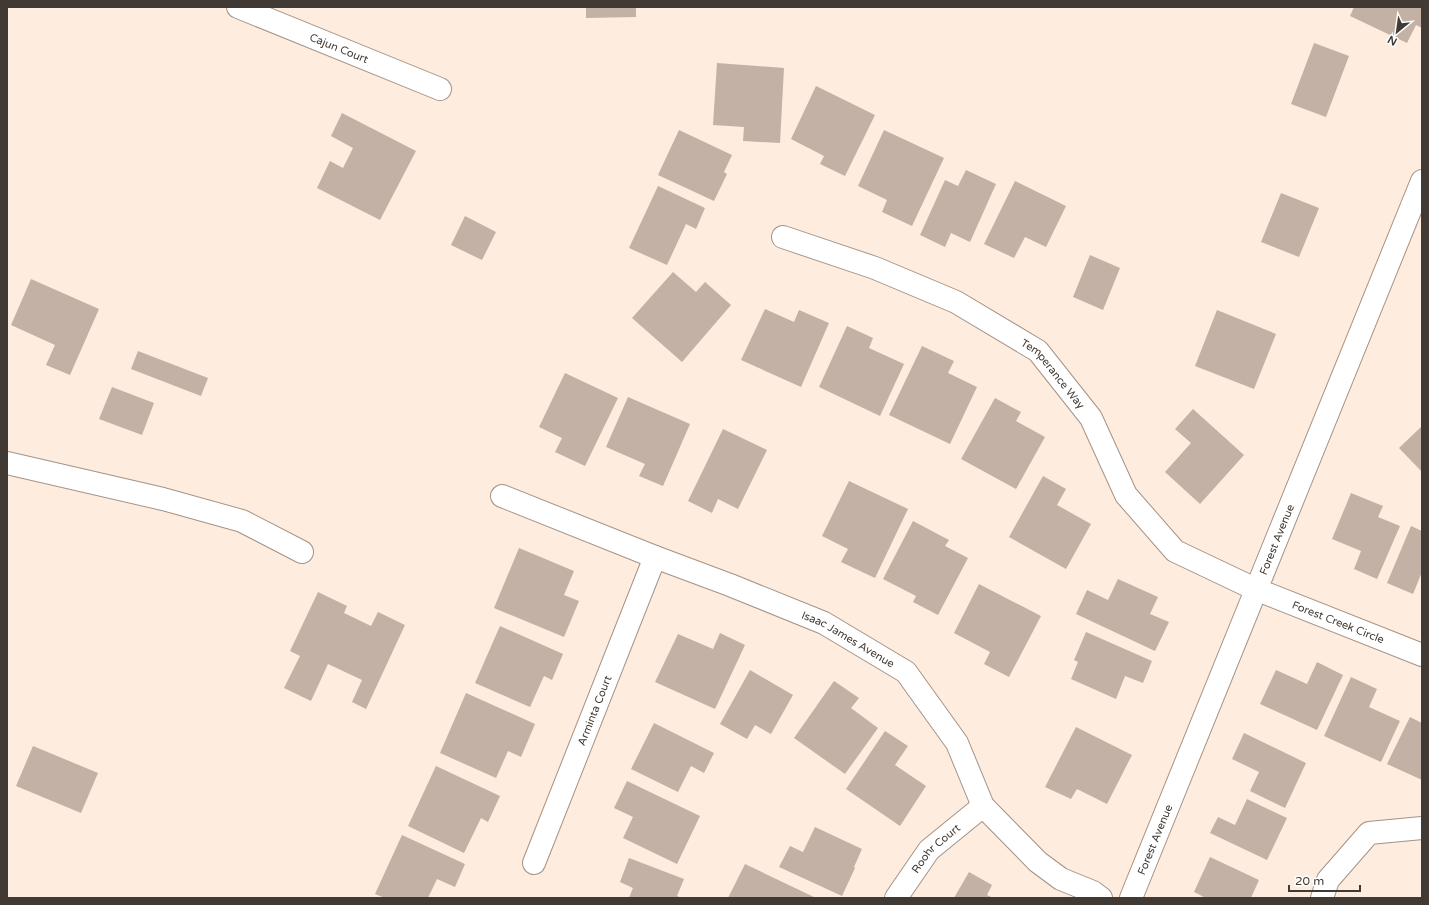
<svg xmlns="http://www.w3.org/2000/svg" width="1429" height="905" viewBox="0 0 1429 905" font-family="'Varela Round',sans-serif">
<style>
.building{fill:#c2b1a4}
.lines{fill:none;stroke-linecap:round;stroke-linejoin:round}
.minor-casing{stroke:#a49386;stroke-width:24}
.minor{stroke:#fff;stroke-width:22}
.labels{text-anchor:middle;dominant-baseline:central;stroke-width:3;stroke-linejoin:round;paint-order:stroke}
.street-label{font-size:11px;fill:#413a34;stroke:#fff}
</style>
<rect width="100%" height="100%" fill="#feecde"/>
<path class="building" d="M586,7H636V17L586,18Z
M1354,7H1422V28L1416,25L1407,43L1350,16Z
M1314,43L1349,56L1326,117L1291,104Z
M717,63L784,68L780,143L743,141L744,127L713,125Z
M816,86L875,115L845,176L820,164L824,156L791,139Z
M342,113L416,151L380,220L317,188L330,161L343,168L353,148L331,136Z
M679,130L732,155L724,172L727,174L714,201L658,175Z
M884,130L944,158L912,226L882,212L887,200L858,186Z
M966,170L996,184L970,242L951,233L945,247L920,235L945,180L958,186Z
M1015,181L1066,206L1046,247L1025,237L1014,258L984,244Z
M658,186L705,208L696,229L686,224L667,265L629,248Z
M1281,193L1319,208L1299,257L1261,242Z
M465,216L496,232L482,260L451,245Z
M1090,255L1120,268L1103,310L1073,297Z
M673,272L696,292L705,282L731,305L682,362L632,318Z
M31,279L99,309L70,375L46,365L55,345L11,325Z
M765,309L794,322L799,310L829,323L801,387L741,360Z
M1217,310L1276,334L1254,389L1195,366Z
M847,326L873,338L869,348L904,364L880,416L819,387Z
M922,346L954,361L948,373L977,387L950,444L889,415Z
M138,351L208,378L201,396L131,369Z
M565,373L618,398L585,466L555,452L562,438L539,427Z
M112,387L154,403L142,435L99,419Z
M628,397L690,424L663,486L639,476L645,464L606,447Z
M995,398L1021,412L1016,421L1045,437L1016,489L961,459Z
M1193,409L1244,455L1200,504L1165,472L1191,443L1175,429Z
M1422,426V472L1399,448Z
M723,429L767,450L738,509L718,499L712,513L688,501Z
M1043,476L1066,489L1057,505L1091,524L1066,569L1009,537Z
M849,481L908,509L875,578L841,562L848,549L822,536Z
M1351,493L1383,506L1378,517L1400,526L1377,579L1354,569L1361,551L1332,539Z
M913,521L949,540L945,546L968,558L938,615L913,602L916,596L883,579Z
M1411,526L1422,531V572L1413,594L1387,583Z
M519,548L574,571L564,595L579,601L564,637L494,608Z
M1118,579L1158,597L1150,614L1169,622L1155,651L1076,614L1087,590L1108,600Z
M979,584L1041,616L1009,677L984,664L990,652L954,633Z
M318,592L347,606L344,613L371,626L378,612L405,625L366,709L352,702L362,680L328,664L311,701L284,688L300,656L290,651Z
M500,626L563,654L552,680L544,676L530,707L475,683Z
M1086,632L1152,661L1143,683L1125,676L1116,699L1071,679L1078,662L1074,660Z
M720,633L745,645L715,709L655,682L678,634L713,649Z
M1317,662L1343,675L1317,730L1260,704L1276,670L1307,684Z
M750,670L793,695L771,734L755,725L747,739L720,724Z
M1351,677L1377,689L1369,707L1400,721L1381,762L1324,736Z
M834,681L859,698L851,708L878,728L845,774L794,738Z
M466,693L535,724L521,757L508,751L496,778L440,753Z
M1410,717L1422,723V780L1387,764Z
M654,723L714,753L704,773L691,766L678,792L631,769Z
M1076,727L1132,755L1107,804L1077,789L1071,799L1045,787Z
M885,731L908,746L895,765L926,786L900,826L846,789Z
M1244,733L1306,763L1285,808L1250,791L1259,772L1232,759Z
M33,746L98,773L81,813L16,786Z
M436,766L500,796L488,822L481,818L464,853L408,826Z
M627,781L700,816L677,864L623,838L633,817L614,808Z
M1247,799L1287,818L1267,860L1210,833L1218,817L1235,825Z
M815,827L862,849L854,867L855,868L842,896L779,867L790,846L803,852Z
M402,835L465,864L455,887L437,879L428,898H385L375,894Z
M1210,857L1259,880L1251,898H1206L1194,892Z
M629,858L684,879L677,896L682,898H629L633,888L620,882Z
M745,864L816,898H728Z
M969,872L992,885L987,895L993,898H954Z"/>
<g class="lines">
<defs>
<g id="minor">
<path id="s1" d="M238,7L440,89"/>
<path id="s2" d="M783,237L875,268L956,302L1038,351L1091,418L1126,495L1175,551L1255,589L1422,655"/>
<path d="M7,463L163,499L242,521L302,552"/>
<path id="s3" d="M502,496L655,557L730,585L824,623L906,672L957,743L983,806L1038,862L1061,879L1093,892L1101,898"/>
<path id="s4" d="M534,863L655,557"/>
<path id="s5" d="M896,898L929,850L983,806"/>
<path id="s6" d="M1131,898L1422,181"/>
<path d="M1322,898L1328,880L1369,833L1422,828"/>
</g>
</defs>
<use href="#minor" class="minor-casing"/>
<use href="#minor" class="minor"/>
</g>
<g class="labels">
<g class="street-label">
<text stroke="none"><textPath href="#s1" startOffset="109">Cajun Court</textPath></text>
<text stroke="none"><textPath href="#s2" startOffset="307">Temperance Way</textPath></text>
<text stroke="none"><textPath href="#s6" startOffset="387">Forest Avenue</textPath></text>
<text stroke="none"><textPath href="#s2" startOffset="703">Forest Creek Circle</textPath></text>
<text stroke="none"><textPath href="#s3" startOffset="375">Isaac James Avenue</textPath></text>
<text stroke="none"><textPath href="#s4" startOffset="164">Arminta Court</textPath></text>
<text stroke="none"><textPath href="#s6" startOffset="63">Forest Avenue</textPath></text>
<text stroke="none"><textPath href="#s5" startOffset="64">Roohr Court</textPath></text>
</g>
</g>
<rect width="1429" height="905" fill="none" stroke="#413a34" stroke-width="16"/>
<g transform="translate(1397 32) rotate(209)" stroke="#ffffff" stroke-width="3" paint-order="stroke">
<path d="M0-3L7 15L0 10L-7 15Z" fill="#413a34"/>
<text y="-6" font-size="11" font-weight="bold" text-anchor="middle" fill="#413a34">N</text>
</g>
<path d="M1289 885v6h71v-6" fill="none" stroke="#413a34" stroke-width="2"/>
<text x="1295" y="885" font-size="12" fill="#413a34" stroke="#ffffff" stroke-width="3" paint-order="stroke">20 m</text>
</svg>
